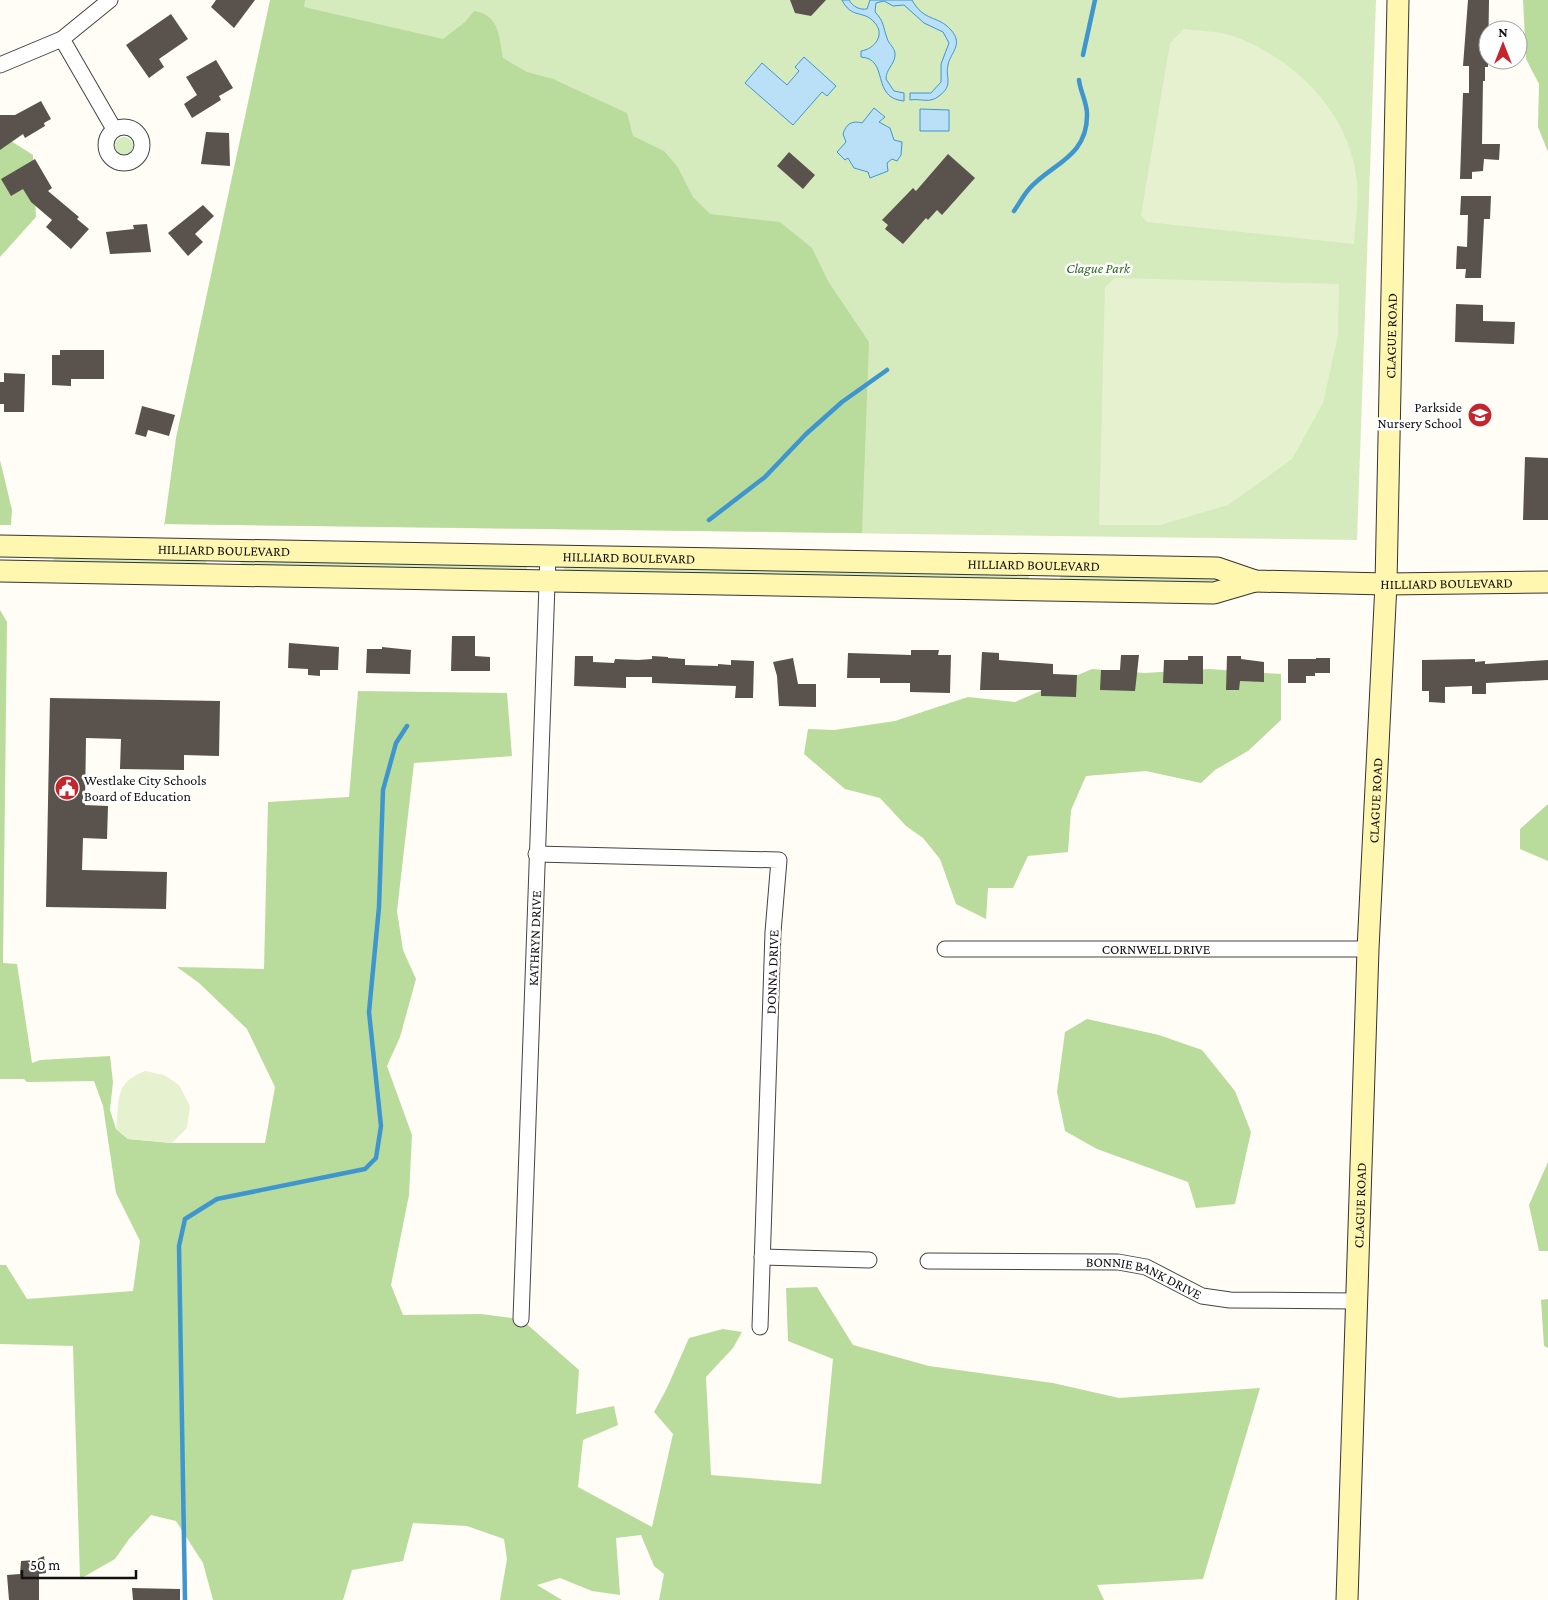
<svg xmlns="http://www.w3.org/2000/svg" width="1548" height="1600" viewBox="0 0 1548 1600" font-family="'Crimson Pro',serif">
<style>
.green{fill:#d5ebbd}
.forest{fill:#b9dc9c}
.pitch{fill:#e6f2cf}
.water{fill:#b9e0f7;stroke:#3f96cf}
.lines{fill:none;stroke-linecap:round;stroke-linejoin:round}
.stream{stroke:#3f96cf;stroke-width:4.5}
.building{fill:#5a524d}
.minor-casing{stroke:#444;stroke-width:17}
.secondary-casing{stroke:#333;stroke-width:23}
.minor{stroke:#fff;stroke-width:15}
.secondary{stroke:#fff6b0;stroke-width:21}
.labels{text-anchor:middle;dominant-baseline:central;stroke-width:5;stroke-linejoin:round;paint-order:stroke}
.park-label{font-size:14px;font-style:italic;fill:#2f6b1f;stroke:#fff}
.street-label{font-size:14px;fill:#111;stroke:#fff}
.poi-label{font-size:14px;fill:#111;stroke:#fff;text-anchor:end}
</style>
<rect width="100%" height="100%" fill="#fffdf5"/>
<path class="green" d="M297,0H1376L1357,540L165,524Z
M115 146a9 9 0 1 1 18 0a9 9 0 1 1-18 0Z
M56,556L199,559L205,561L210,567L50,564Z
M241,560L524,563L527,567V571L240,565Z
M564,565L1029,575V579L564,573Z
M1060,574L1216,575L1218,579L1216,584L1060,581Z"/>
<path class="forest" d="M270,0H305L304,7L443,39L465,22L474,11C500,15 499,37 503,58L527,72L553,79L627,113L633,136L664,151L677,166L693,197L710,214L780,222L812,248L828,281L869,342L862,533L165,524L164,527L176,438Z
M1523,0H1548V152L1538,127L1539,84L1526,59Z
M0,134L33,155L36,217L0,257V262Z
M0,460L12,510L11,525H0Z
M0,610L7,622L3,963L17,964L32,1063L40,1060L110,1056L113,1082L110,1110L116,1129L128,1139L172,1143H265L275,1087L247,1029L199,983L177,967L264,969L268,802L349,797L358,691L507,693L512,756L414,763L397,911L403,950L416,979L400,1037L387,1066L412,1135L409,1195L391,1285L403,1315L481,1314L521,1319L579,1370L576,1414L614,1406L618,1425L583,1440L578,1487L652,1527L673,1434L654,1412L667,1388L689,1338L723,1329L742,1332L733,1348L706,1377L711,1475L821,1484L833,1359L788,1341L786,1288L817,1287L853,1345L929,1366L1053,1383L1119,1398L1260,1388L1203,1579L1097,1585L1104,1600H659L664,1574L654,1566L641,1535L616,1538L620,1595L592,1591L560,1578L537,1585L562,1600H500L507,1559L504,1539L467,1526L413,1523L403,1561L352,1570L343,1600H213L203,1563L176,1521L151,1515L129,1539L115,1559L80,1579L73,1346L0,1344V1265H6L27,1299L133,1291L140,1241L116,1193L103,1106L94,1081L27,1082L24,1079H0Z
M1092,669L1145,673L1209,669L1281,674V720L1248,751L1215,770L1201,783L1146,771L1086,776L1071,810L1068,852L1028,856L1013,888H988L986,919L956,904L940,859L923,838L906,826L880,798L845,789L804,754L808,729L834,730L895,721L968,697L1015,702Z
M1548,804V861L1520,849V829Z
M1087,1019L1159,1035L1202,1050L1235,1091L1251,1132L1235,1204L1196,1208L1188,1182L1097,1149L1065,1131L1057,1092L1065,1032Z
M1548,1162V1251H1539L1529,1205Z
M1548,1299V1348L1544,1346L1541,1300Z"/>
<path class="pitch" d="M1184,29C1199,31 1218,31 1233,36C1296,59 1350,113 1357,182C1359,202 1355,224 1354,244L1147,222L1141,215L1170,43Z
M1115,278L1339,284L1338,335L1323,403L1292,459L1228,505L1160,525H1099L1105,287Z
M145,1071L164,1075L179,1085L190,1106L187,1128L172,1143L128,1139L116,1129C120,1098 114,1083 145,1071Z"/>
<path class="water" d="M842,0H849C853,7 860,10 867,9L870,0H912C924,22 938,15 951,30C964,45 950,53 948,65C945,78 954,85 939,96C930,104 920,98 910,100V93H931L941,82V64L949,43L943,32L924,23L904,5L893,6L884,1L876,3L875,12C884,21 883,27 887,38C889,45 896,48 895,56C894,65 886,69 886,79L894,91L904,93V101C870,98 890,59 861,57V51C875,49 886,34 874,22C864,10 851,19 842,0Z
M804,57L836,86L827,96L822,92L793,125L745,83L762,63L787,85L799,71L795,67Z
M874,108L885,117L879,122L890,128L894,140L902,142L901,155L897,161L892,159L887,163L888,171L870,178L868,172L854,168L848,158L845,160L837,152L846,142L843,134C846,124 852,120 862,123Z
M920,109L949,110V131H920Z"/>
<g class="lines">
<path class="stream" d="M1083,55L1095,0
M1014,211C1019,204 1023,196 1029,189C1051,164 1088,157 1087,114C1087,102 1080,91 1079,80
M709,520L765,477L806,434L842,402L887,370
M185,1600L179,1246L185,1219L217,1199L365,1169L376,1158L381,1126L369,1012L379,907L383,790L396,743L407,726"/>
</g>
<path class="building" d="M216,0H255L234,28L211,7Z
M790,0H826L811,16L795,13Z
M1468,0H1489L1488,67H1485V81H1483L1482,144H1500L1499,160L1484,159L1483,171L1472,172V179H1460L1463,93H1469V66H1463Z
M171,14L188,39L159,59L164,67L149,78L126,45Z
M216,60L233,88L219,96L221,100L192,118L184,104L197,95L186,77Z
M41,101L51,119L44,123L45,126L25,138L23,134L0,150V115H15Z
M206,132L229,133L230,166L201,164Z
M789,152L815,175L803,189L777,166Z
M948,154L975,178L942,215L937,210L928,220L926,218L903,244L885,229L888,225L882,220L913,188L916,191Z
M35,159L52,188L48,191L79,217L77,219L89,229L71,249L46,227L52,220L31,202L23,189L11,196L1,179Z
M1461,196H1491L1490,219H1484L1481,278H1465L1466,269H1456L1457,246L1467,247L1468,215H1460Z
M203,205L214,216L195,234L203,242L188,256L168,233Z
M147,224L151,252L110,254L106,232L134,229L133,225Z
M1456,304L1483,305V321L1515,322L1514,344L1455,342Z
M60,350H104V379H71V386L52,385V355H60Z
M4,373L25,374L24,412H4V404H0V382H4Z
M142,406L175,415L169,436L148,430L146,437L135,434Z
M1525,457L1548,458V520H1523Z
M452,636H475V656L490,657V671H451Z
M289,643L339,647L338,670H320V676L308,675V669L288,668Z
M382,647L411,650L410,674L366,673L367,649H382Z
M911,650H939L938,655H951L950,693L910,692V683H880V678H847L848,653L911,655Z
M982,652L999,653V660L1053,664V674L1077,675L1076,697L1041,696V690H980Z
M1121,655H1139L1135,691L1100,690L1101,670H1120Z
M575,656H593V662L614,663L615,659L638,660L652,659V656L668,657V658L685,659V665L718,666V664L731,665V660L754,661L753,698H735L736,686L652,683V677H626V688L574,686Z
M1188,656H1203V684L1163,683L1164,660H1188Z
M1227,656H1241V659L1264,662V682L1240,681L1239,690H1226Z
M793,658L798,684H816V707L779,706L777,676L773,662Z
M1316,658H1330V673H1315V676H1306V683H1288V659H1316Z
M1475,659V662L1485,661V664L1548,660V680L1486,683V694H1472V686L1445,687V703L1429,702V691H1422V660Z
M50,698L220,701L219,756L184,755V770L120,769L121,739L86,738L85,805L108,806L107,839L83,838L82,870L167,872L166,909L46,907Z
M44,1556L46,1573L39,1574V1600H9L7,1575L20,1574L21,1561L35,1560Z
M132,1588L180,1589V1600H133Z"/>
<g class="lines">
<defs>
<g id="minor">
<path d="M62,39L114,129"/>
<path d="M0,65L62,39L110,0"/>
<circle cx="124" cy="145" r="18"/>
<path d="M536,854L779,860L773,932L760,1327"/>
<path id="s1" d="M945,949H1368"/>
<path d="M762,1257L869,1260"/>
<path id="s2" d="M928,1261L1118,1262L1146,1267L1202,1296L1230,1300L1357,1301"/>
<path id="s3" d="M521,1319L548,556"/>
</g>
<g id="secondary">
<path id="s4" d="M0,546L1217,568L1255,581L1386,584L1548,582"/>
<path d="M0,571L1214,593L1255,581"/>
<path id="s5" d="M1347,1600L1368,949L1386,584L1398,0"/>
</g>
</defs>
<use href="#minor" class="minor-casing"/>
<use href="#secondary" class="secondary-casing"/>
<use href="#minor" class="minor"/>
<use href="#secondary" class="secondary"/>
</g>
<defs>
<symbol id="school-disc" viewBox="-11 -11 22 22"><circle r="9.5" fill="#c4262e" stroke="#fff"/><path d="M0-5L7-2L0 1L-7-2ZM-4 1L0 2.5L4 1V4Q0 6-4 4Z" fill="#fff"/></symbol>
<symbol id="civic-disc" viewBox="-11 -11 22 22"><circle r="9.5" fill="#c4262e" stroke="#fff"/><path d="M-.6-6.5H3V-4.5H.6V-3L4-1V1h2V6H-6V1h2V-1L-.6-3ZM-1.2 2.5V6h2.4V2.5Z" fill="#fff"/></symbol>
</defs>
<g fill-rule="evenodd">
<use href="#school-disc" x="1466" y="401" width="28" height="28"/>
<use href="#civic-disc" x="53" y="774" width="28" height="28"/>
</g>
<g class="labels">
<g class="park-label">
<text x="1098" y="268">Clague Park</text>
</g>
<g class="street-label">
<text stroke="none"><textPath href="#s5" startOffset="1265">CLAGUE ROAD</textPath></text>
<text stroke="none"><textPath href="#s4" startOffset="224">HILLIARD BOULEVARD</textPath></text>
<text stroke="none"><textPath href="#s4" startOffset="629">HILLIARD BOULEVARD</textPath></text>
<text stroke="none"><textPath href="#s4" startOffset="1034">HILLIARD BOULEVARD</textPath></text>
<text stroke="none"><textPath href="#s4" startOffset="1449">HILLIARD BOULEVARD</textPath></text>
<text stroke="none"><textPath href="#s5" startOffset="800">CLAGUE ROAD</textPath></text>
<text stroke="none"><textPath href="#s3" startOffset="381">KATHRYN DRIVE</textPath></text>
<text stroke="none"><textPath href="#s1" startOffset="211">CORNWELL DRIVE</textPath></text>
<text transform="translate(772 972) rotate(-88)">DONNA DRIVE</text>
<text stroke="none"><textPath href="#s5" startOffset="395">CLAGUE ROAD</textPath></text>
<text stroke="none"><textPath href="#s2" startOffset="219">BONNIE BANK DRIVE</textPath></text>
</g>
<g class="poi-label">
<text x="1462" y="407">Parkside<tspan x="1462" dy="16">Nursery School</tspan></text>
<text x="84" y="780" text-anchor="start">Westlake City Schools<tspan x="84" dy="16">Board of Education</tspan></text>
</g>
</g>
<g transform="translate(1503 45)"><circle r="24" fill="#ffffff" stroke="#a0a0a0"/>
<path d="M0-4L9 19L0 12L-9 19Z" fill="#c4262e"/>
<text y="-8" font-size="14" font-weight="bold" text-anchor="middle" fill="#111111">N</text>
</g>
<path d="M22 1570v8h114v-8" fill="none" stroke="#111111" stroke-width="2.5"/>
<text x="30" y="1570" font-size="15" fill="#111111" stroke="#ffffff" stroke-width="4" paint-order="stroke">50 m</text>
</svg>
